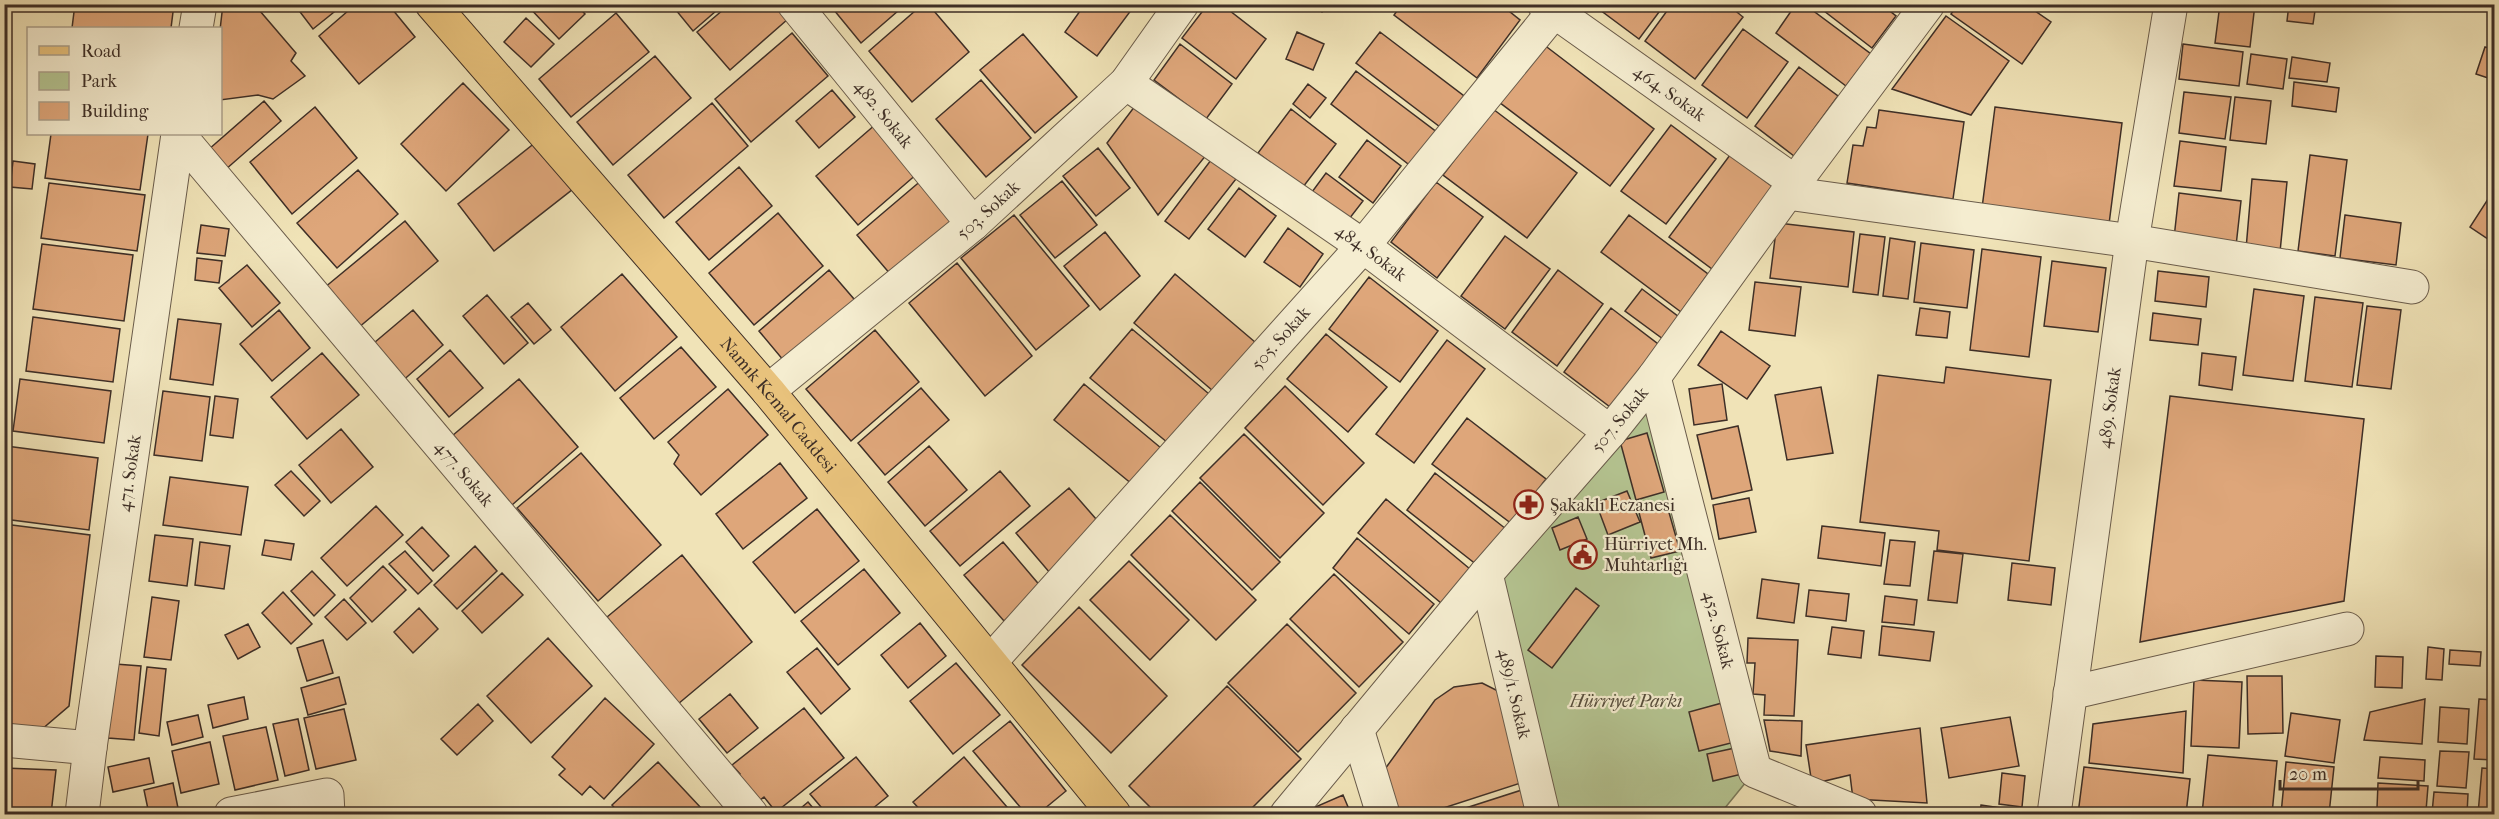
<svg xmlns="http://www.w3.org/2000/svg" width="2499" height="819" viewBox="0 0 2499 819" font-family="'IM FELL French Canon',serif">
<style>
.green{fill:#b5c592;stroke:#7a7a5c;stroke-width:1.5}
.building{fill:#dea67a;stroke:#3e2f27;stroke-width:1.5}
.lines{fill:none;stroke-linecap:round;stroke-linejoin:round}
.minor-casing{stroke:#6a5c4b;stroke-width:35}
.major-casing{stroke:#3e2f27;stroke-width:35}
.minor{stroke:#f5edd0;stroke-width:33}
.major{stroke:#e8c27c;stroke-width:33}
.labels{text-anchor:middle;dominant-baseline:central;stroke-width:4.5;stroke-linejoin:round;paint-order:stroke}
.street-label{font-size:18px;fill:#3e2f27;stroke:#f5edd0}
.poi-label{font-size:18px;fill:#3e2f27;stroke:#f5edd0;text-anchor:start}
.park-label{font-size:18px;font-style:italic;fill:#564d3c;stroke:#f5edd0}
</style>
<rect width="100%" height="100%" fill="#f0e3b7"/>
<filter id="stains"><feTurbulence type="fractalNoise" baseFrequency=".00333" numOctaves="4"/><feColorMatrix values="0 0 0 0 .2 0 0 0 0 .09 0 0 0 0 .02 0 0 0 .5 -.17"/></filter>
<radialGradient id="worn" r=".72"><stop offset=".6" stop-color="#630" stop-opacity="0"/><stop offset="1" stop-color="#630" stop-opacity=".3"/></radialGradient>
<path class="green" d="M1654,377L1755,771L1720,814H1543L1486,574Z"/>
<path class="building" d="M4,4H9L6,29H4Z
M75,4H174L171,28H72Z
M223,4H254L296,53L291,61L305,76L273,99L258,95L220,100V30Z
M294,4H344L313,29Z
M356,4H388L415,37L359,84L319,36Z
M526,4H576L585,14L559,39Z
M671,4H724L693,31Z
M730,4H776L788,19L730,70L697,32Z
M829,4H906L861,43Z
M923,4H928L969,52L912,102L869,51Z
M1085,4H1125L1132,9L1097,56L1065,32Z
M1208,4H1221L1266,39L1236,79L1182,38Z
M1313,4H1329L1322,12Z
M1402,4H1500L1520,20L1477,78L1394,15Z
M1592,4H1665L1639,39Z
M1672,4H1727L1743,17L1695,79L1645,41Z
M1796,4H1804L1871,54L1846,86L1776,33Z
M1815,4H1881L1896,16L1872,48Z
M1958,4H2025L2051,22L2022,64L1951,14Z
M2220,4H2255L2250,47L2215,43Z
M2289,4H2316L2313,24L2287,21Z
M616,13L649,52L571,117L539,79Z
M1946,16L2009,61L1971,115L1892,89Z
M526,18L554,44L531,67L504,42Z
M1743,29L1788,62L1747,118L1702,85Z
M1297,32L1324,44L1313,70L1286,59Z
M1380,32L1468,99L1444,130L1356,63Z
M792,33L828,76L751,142L715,99Z
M1023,34L1077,97L1035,133L980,70Z
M1539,41L1654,129L1610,186L1495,99Z
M1180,44L1232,84L1206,119L1154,80Z
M2183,44L2243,52L2239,86L2179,79Z
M2485,47L2494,49V80L2476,74Z
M2251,54L2287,59L2283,89L2247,84Z
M655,56L691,98L613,165L577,122Z
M2292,57L2330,63L2327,82L2289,78Z
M1799,67L1838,96L1794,156L1755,126Z
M1356,71L1438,133L1412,167L1331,104Z
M981,80L1031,138L986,177L936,119Z
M2294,82L2339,88L2336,112L2292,106Z
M463,83L509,130L446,191L401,144Z
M1308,84L1326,98L1310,118L1293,104Z
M832,90L855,117L819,148L796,121Z
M2184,92L2231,97L2225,139L2179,133Z
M2235,97L2271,101L2266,144L2230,140Z
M264,101L281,121L225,170L208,150Z
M1138,102L1207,154L1158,215L1107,143Z
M712,103L748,146L664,218L628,175Z
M315,107L357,158L292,214L250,162Z
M1995,107L2122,123L2109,224L1982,208Z
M1291,109L1336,144L1303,187L1258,153Z
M1493,109L1577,173L1527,238L1443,175Z
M1879,110L1964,122L1953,199L1847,183L1853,145L1863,146L1867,127L1876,128Z
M876,124L918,173L858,225L816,176Z
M1671,125L1716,159L1666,224L1621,191Z
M51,134H148L140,190L45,178Z
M1367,140L1401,166L1373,203L1339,177Z
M2180,141L2226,147L2221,191L2174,186Z
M536,142L573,189L494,251L458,204Z
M1098,148L1130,188L1096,216L1063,176Z
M1730,155L1777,190L1716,272L1669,237Z
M2310,155L2347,160L2335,256L2298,251Z
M1211,160L1236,179L1189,239L1165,221Z
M13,161L35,164L32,189L10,187Z
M739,167L772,206L709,260L676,222Z
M358,170L398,214L337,268L297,223Z
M1326,173L1363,201L1346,223L1309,196Z
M923,179L956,218L891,275L857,235Z
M2252,179L2287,182L2280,252L2246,249Z
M1062,181L1097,225L1055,258L1020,215Z
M1436,182L1483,217L1437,278L1391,242Z
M49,183L145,195L137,251L41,238Z
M1239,188L1276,216L1245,257L1208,229Z
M2179,193L2241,201L2236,246L2174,238Z
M2488,199L2494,204V243L2470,227Z
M778,213L823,266L754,325L709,273Z
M1014,215L1089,306L1036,350L961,258Z
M1629,215L1708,274L1681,312L1601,252Z
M2345,215L2401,223L2396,265L2340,258Z
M405,221L438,261L358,328L324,288Z
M1777,223L1854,232L1848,287L1770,278Z
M201,225L229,229L225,256L197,253Z
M1288,228L1323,254L1300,287L1264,262Z
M1105,232L1140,276L1100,310L1064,266Z
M1860,234L1885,237L1878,295L1853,292Z
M1505,236L1550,269L1505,329L1461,296Z
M1890,238L1915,242L1908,299L1883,296Z
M1921,243L1974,250L1967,308L1914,302Z
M42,244L133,255L124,321L33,309Z
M1982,249L2041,257L2029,357L1970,350Z
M197,258L222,261L219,283L195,280Z
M2052,261L2106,268L2098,332L2044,326Z
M957,263L1032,356L985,396L909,303Z
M247,265L280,303L252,327L219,288Z
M829,270L860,306L789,367L759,331Z
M1558,270L1603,304L1557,366L1512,332Z
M2158,271L2209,277L2206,307L2155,301Z
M622,274L677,337L615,391L561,327Z
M1175,274L1262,348L1220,397L1134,323Z
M1369,277L1438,331L1400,382L1329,329Z
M1755,282L1801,287L1795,336L1749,330Z
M1642,289L1679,317L1663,339L1625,311Z
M2254,289L2304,296L2293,381L2243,375Z
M487,295L528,343L504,364L463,316Z
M2315,297L2363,303L2352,387L2305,381Z
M528,303L551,330L534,344L511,317Z
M2367,306L2401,310L2391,389L2357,385Z
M1611,308L1662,347L1614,410L1564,372Z
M1920,308L1950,312L1947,338L1916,335Z
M279,310L310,348L272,381L240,344Z
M413,310L443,345L399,384L368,348Z
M2153,313L2201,319L2198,345L2150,340Z
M33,317L120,329L113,382L26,371Z
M178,319L221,324L213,385L170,379Z
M1132,329L1215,399L1174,448L1090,378Z
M875,330L919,382L851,441L806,389Z
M1721,331L1770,366L1747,399L1698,365Z
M1326,334L1387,387L1348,432L1287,379Z
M1447,340L1485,369L1414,463L1376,434Z
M681,347L716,387L654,439L620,398Z
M450,350L483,388L449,417L417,379Z
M322,353L359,395L307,439L271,397Z
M2202,353L2236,357L2232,390L2199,385Z
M1946,367L2051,380L2029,561L1937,550L1939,531L1860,522L1878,375L1944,383Z
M20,379L111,391L104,443L13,431Z
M519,379L578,447L512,505L452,436Z
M1084,384L1167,453L1138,489L1054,420Z
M1722,384L1727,420L1694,425L1689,389Z
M1285,386L1364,463L1323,505L1245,428Z
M1821,387L1833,453L1787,460L1775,395Z
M921,388L949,420L885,475L858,443Z
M728,389L768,435L701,495L674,464L679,455L668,442Z
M163,391L210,397L202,461L154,455Z
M215,396L238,399L233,438L210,435Z
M2170,396L2364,419L2344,601L2140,642Z
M1467,418L1546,479L1512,524L1432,464Z
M1738,426L1752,490L1712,499L1697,435Z
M341,429L373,467L331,503L299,465Z
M1647,433L1664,492L1636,500L1620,441Z
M1244,434L1324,513L1280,558L1200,478Z
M6,446L98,458L89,530L4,519Z
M929,446L967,490L925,526L888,482Z
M581,453L661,545L598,601L517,508Z
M780,463L807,498L743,549L716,514Z
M291,471L320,501L304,516L275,485Z
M1000,471L1030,506L960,566L930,531Z
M1435,473L1506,529L1477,565L1407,510Z
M170,477L248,487L241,535L163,525Z
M1200,482L1280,562L1252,590L1172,511Z
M1069,488L1103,527L1050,573L1016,533Z
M1627,491L1640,522L1608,535L1596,503Z
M1749,498L1756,532L1719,539L1713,505Z
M1386,499L1470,569L1441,603L1358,533Z
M1666,502L1680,551L1651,558L1638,509Z
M376,506L403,535L347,586L321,558Z
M817,509L859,561L795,613L753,562Z
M1170,515L1256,600L1216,640L1131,555Z
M1578,517L1587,539L1560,550L1552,528Z
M4,524L90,535L69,706L41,730L4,725Z
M1822,526L1885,533L1881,566L1818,558Z
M422,527L449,556L433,571L406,542Z
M155,535L193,539L187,586L149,581Z
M1357,538L1434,604L1409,634L1333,568Z
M265,540L294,544L291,560L262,555Z
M1890,540L1915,542L1910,586L1884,584Z
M200,542L230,546L224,589L195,585Z
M1003,542L1042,588L1004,621L964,575Z
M475,546L497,571L457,609L434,585Z
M405,551L432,581L418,594L389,564Z
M1934,551L1963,554L1957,603L1928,600Z
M682,555L752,642L678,704L607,617Z
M1129,561L1189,620L1150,660L1090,600Z
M2012,563L2055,568L2051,605L2008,600Z
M383,566L406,590L372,622L350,598Z
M864,569L900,613L838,665L801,621Z
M312,571L335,595L314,616L291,591Z
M502,573L523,595L482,633L462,611Z
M1334,574L1403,642L1359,687L1290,619Z
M1762,579L1799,584L1794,623L1757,618Z
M1576,588L1599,606L1552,668L1528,650Z
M1809,590L1849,594L1846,621L1806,616Z
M283,592L312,624L291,644L262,613Z
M1885,596L1917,600L1914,625L1882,622Z
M152,597L179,601L171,660L144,657Z
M344,599L366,623L347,640L325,617Z
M1079,607L1167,696L1111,753L1022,665Z
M419,608L438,629L413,653L394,632Z
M920,623L946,656L908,688L881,655Z
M248,624L260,647L238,659L225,635Z
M1287,624L1356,693L1298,752L1228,683Z
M1882,626L1934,632L1930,661L1879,655Z
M1832,627L1864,631L1861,658L1828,654Z
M548,638L592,686L531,743L487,696Z
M1748,638L1798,640L1794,716L1764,715L1765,695L1753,694L1755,663H1747Z
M323,640L333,673L307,681L297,648Z
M2428,647L2444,649L2442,680L2426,679Z
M817,648L850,689L821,714L787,672Z
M2450,650L2481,652L2480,666L2449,664Z
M2376,656L2403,657L2402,688L2375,687Z
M956,663L1000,715L953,754L910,701Z
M115,664L141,666L134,740L108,738Z
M147,667L166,669L159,736L139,733Z
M2247,676H2282L2283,733L2248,734Z
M339,677L346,704L308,715L301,688Z
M2194,680L2242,682L2239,748L2191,746Z
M1482,683L1504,694L1527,781L1425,814H1400L1385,769L1435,700L1454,687Z
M1227,686L1301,759L1246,814H1157L1129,786Z
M730,694L758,728L727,753L699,719Z
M244,697L248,719L213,728L208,705Z
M605,698L654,744L604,799L590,786L582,795L559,775L565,769L552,757Z
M2425,699L2422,744L2364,740L2370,712Z
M2479,699L2494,700V760L2474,759Z
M1722,703L1731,743L1699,751L1689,712Z
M478,704L493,721L457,755L441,739Z
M2440,707L2469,709L2467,744L2438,742Z
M804,708L844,758L776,812L764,797L754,805L734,779L740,774L732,765Z
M344,709L356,760L316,769L304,718Z
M2186,711L2183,773L2089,763L2093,724Z
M2291,713L2340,720L2334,763L2285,756Z
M198,715L203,737L172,745L167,722Z
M2010,717L2019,766L1949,778L1941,728Z
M298,719L309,770L285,776L273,724Z
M1764,720L1802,721L1801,756L1770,751Z
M1010,721L1066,791L1038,814H1026L973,751Z
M266,727L278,780L235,790L223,736Z
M1920,728L1927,803L1853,799L1850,775L1812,784L1806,745Z
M210,742L219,784L181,793L172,751Z
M1735,748L1742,774L1713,781L1707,754Z
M2440,751L2469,752L2466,788L2437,786Z
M2208,755L2277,761L2272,814H2202Z
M856,757L888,796L866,814H827L810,794Z
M964,757L1013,814H924L913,802Z
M2380,757L2425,760L2424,781L2378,778Z
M149,758L154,783L113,792L108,767Z
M658,762L702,809L697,814H620L612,805Z
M2286,762L2334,767L2329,814H2281Z
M2084,767L2190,779L2186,814H2078Z
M4,768L56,770L51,814H4Z
M2482,768L2494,769V814H2478Z
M2002,773L2025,776L2022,807L1999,804Z
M173,783L178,808L149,814L144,790Z
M2378,783L2428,786L2426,811L2377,808Z
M1531,787L1540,814H1447Z
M2434,792L2468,794L2467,814L2432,813Z
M1343,795L1351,814H1309L1313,808Z
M808,802L818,814H794Z
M1981,805L2022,811L2021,814H1980Z
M471,812H494V814H471Z"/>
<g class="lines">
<defs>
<g id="minor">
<path id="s1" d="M794,4L973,224"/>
<path id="s2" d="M1544,4L1795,182"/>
<path d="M196,28L200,4"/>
<path id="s3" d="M1126,83L1363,246L1610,432"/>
<path id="s4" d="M178,134L751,814"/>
<path d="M1787,193L2132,241L2412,287"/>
<path id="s5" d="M1654,377L1755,771L1860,814"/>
<path id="s6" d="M768,391L973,224L1126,83L1182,4"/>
<path id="s7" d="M1486,574L1543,814"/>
<path id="s8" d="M990,662L1363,246L1560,4"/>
<path d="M2070,693L2347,629"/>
<path d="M1357,729L1383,814"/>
<path d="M4,740L90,748"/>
<path id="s9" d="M82,814L90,748L178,134"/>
<path d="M231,814L327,795L328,814"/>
<path id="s10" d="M1287,814L1486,574L1610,432L1654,377L1795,182L1928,4"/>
<path id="s11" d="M2054,814L2132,241L2171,4"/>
</g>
<g id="major">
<path id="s12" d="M432,4L768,391L1114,814"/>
</g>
</defs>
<use href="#minor" class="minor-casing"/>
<use href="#major" class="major-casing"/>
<use href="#minor" class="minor"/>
<use href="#major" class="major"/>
</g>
<defs>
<symbol id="pharmacy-ring" viewBox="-11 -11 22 22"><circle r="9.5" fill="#f5edd0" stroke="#8f2418" stroke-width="1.5"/><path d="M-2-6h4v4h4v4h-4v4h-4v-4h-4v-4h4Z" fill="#8f2418"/></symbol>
<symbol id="civic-ring" viewBox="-11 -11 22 22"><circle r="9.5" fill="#f5edd0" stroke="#8f2418" stroke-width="1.5"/><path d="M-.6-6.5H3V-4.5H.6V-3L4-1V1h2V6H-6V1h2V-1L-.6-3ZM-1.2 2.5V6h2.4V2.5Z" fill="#8f2418"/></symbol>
</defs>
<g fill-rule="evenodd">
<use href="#pharmacy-ring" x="1512" y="488" width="33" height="33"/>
<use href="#civic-ring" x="1566" y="538" width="33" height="33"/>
</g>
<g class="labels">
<g class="street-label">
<text stroke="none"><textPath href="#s2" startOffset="154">464. Sokak</textPath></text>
<text stroke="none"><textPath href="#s1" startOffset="142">482. Sokak</textPath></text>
<text stroke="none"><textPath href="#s6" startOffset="285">503. Sokak</textPath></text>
<text stroke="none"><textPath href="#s3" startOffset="298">484. Sokak</textPath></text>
<text stroke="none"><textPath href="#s8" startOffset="435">505. Sokak</textPath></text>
<text stroke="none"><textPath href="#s12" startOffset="530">Namık Kemal Caddesi</textPath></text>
<text stroke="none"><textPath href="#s11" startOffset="410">489. Sokak</textPath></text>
<text stroke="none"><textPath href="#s10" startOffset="516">507. Sokak</textPath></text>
<text stroke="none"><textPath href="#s9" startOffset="344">471. Sokak</textPath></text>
<text stroke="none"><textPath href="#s4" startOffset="444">477. Sokak</textPath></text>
<text stroke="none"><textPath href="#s5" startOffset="261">452. Sokak</textPath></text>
<text stroke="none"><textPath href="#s7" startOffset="123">489/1. Sokak</textPath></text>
</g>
<g class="poi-label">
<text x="1550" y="505">Şakaklı Eczanesi</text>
<text x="1604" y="544">Hürriyet Mh.<tspan x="1604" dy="21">Muhtarlığı</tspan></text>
</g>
<g class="park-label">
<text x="1626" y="701">Hürriyet Parkı</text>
</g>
</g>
<rect width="2499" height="819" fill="none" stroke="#f0e3b7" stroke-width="24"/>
<rect x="6" y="6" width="2487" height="807" fill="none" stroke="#3e2f27" stroke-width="3"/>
<rect x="12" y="12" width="2475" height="795" fill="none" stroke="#3e2f27" stroke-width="1.5"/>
<rect x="27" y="27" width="195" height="108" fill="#f5edd0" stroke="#aca18c" stroke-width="1.5"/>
<rect x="39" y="46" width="30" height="9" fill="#e8c27c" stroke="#aca18c" stroke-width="1.5"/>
<text x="81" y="57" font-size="18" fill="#3e2f27">Road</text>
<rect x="39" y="72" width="30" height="18" fill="#b5c592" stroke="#aca18c" stroke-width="1.5"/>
<text x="81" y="87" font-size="18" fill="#3e2f27">Park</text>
<rect x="39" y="102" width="30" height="18" fill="#dea67a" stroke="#aca18c" stroke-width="1.5"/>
<text x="81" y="117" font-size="18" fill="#3e2f27">Building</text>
<path d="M2280 780v9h138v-9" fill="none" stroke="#3e2f27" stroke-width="3"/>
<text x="2289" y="780" font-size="18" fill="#3e2f27" stroke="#f5edd0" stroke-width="4.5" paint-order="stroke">20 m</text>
<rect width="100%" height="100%" filter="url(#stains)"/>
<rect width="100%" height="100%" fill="url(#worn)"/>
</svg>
